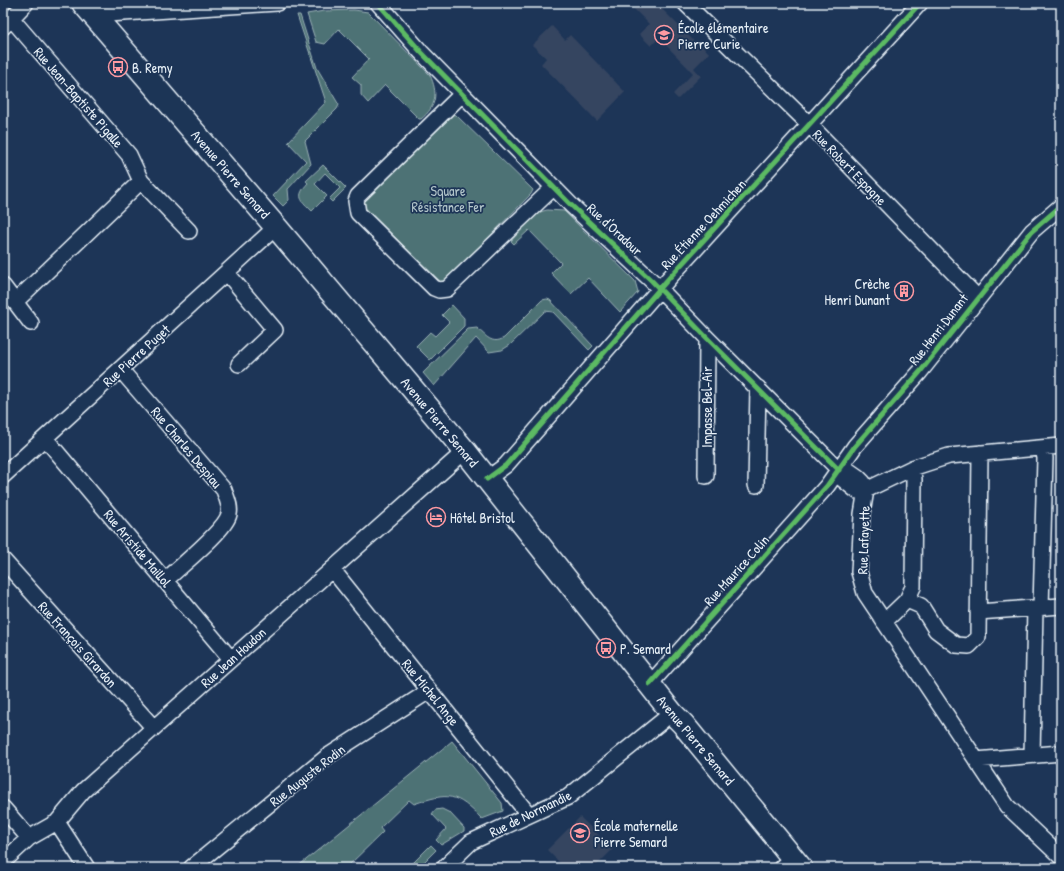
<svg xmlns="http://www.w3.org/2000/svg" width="1064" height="871" viewBox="0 0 1064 871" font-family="'Patrick Hand',sans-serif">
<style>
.built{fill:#344460}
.green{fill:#4e7274;stroke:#9bb2b6}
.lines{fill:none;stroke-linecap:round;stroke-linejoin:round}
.street-casing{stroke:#e8f1f8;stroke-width:18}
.secondary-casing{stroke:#e8f1f8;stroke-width:25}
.street{stroke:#1d3557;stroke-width:15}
.secondary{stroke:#1d3557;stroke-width:22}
.cycleway-casing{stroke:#1d3557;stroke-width:8}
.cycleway{stroke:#5cba63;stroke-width:5}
.labels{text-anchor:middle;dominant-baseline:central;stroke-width:3.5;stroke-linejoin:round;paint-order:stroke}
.poi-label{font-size:14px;fill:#e8f1f8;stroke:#1d3557;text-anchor:start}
.street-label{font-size:14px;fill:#e8f1f8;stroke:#1d3557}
.park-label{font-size:14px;fill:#b2c5ca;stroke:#1d3557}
</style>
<rect width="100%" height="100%" fill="#1d3557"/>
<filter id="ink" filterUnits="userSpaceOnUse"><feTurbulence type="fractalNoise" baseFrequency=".025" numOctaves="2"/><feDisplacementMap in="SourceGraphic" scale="8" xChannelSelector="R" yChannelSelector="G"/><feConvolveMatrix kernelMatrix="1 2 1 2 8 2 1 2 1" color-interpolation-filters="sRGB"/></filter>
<g filter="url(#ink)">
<path class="built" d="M628,3H663L666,6L662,9L695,42L697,40L709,53L694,68L701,76L678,99L673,94L693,73L659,38L651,46L639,34L649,24Z
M552,26L565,40L570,35L625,92L597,121L541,64L546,58L532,45Z
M580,817L613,849L594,868H565L547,850Z"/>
<path class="green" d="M354,10L368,12L430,75C438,93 437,106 421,119H419L385,85L368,103L361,95V85L352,77L369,59L339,29L325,44L316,42L307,14L324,11Z
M297,15H300L317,68L339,105L337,109L305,141L311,164L288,189L289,200L283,206L273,196L306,161L288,142L326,102Z
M451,112L456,115L533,190L531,194L443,284L363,206L364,201Z
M323,165L346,188L332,202L329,199L340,188L325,173L315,184L327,196L312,211C301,200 295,197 308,183L306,181Z
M547,210L564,211L635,281L638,292L620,312L588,278L571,294L551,273L561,263L529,230L514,244L511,241L536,213Z
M547,299L550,300L593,346L589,350L553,312L545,311L510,345L502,350L489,352L476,338L434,386L423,373L468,329L477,328C486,336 492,345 504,338L542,300Z
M452,305L464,318V326L430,360L416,346L430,332L435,336L449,322L442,315Z
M452,741L502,803L503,811L482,819C456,793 449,792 414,804L409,800L380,828L383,832L346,868H296Z
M442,809L450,813L464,828V831L441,845L436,840L446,829L432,814L435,810Z
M431,845L436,850L418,868H414L411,865Z"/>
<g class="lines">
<defs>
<path id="street" d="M378,3L421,52L571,205L652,281L707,338L839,470
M685,3L810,125L978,298
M93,15L277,3
M11,18L129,155L141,181L189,231
M3,27L26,3
M462,94L358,196L356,201L358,213L434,288L439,290L447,289L554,187
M227,273L275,330L239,364
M3,286L31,323
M15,302L141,181
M120,369L224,490C226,497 231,506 229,514C226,530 179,567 166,580
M45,438L231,659
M839,470H848L858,477L863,482L866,490L862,514L859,572L865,593L1007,806L1061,857
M839,470L841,478L857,491L866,490L912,468L949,456L1061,446
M3,476L276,227
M706,476L707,338
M487,479L506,465L670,277L920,3
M756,485L758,388
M3,560L153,727
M332,569L529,815
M907,600L921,606L936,630L956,645L969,646L978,637L980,453
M1041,608L1045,458L1043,448
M978,612L1061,606
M884,622L907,600L913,587L914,479L912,468
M650,684L827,486L855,446L920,372L1032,231L1061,206
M1032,755L1035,608
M976,760L1061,753
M3,808L29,838
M57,822L87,868
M3,862L29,838L57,822L83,791L465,451
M191,868L328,756L429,691
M444,868L471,842L568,797L672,713
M781,868L793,857"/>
<path id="secondary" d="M83,3L276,227L465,451L672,713L683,724L801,868"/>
</defs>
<use href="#street" class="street-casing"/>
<use href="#secondary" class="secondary-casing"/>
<use href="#street" class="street"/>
<use href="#secondary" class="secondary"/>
<defs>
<path id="cycleway" d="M378,3L421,52L571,205L652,281L707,338L839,470
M487,479L506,465L670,277L920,3
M650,684L827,486L855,446L920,372L1032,231L1061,206"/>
</defs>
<use href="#cycleway" class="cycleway-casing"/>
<use href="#cycleway" class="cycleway"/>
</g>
</g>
<defs>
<symbol id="school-ring" viewBox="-11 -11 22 22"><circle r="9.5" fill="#1d3557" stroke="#ff9aa2" stroke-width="1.5"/><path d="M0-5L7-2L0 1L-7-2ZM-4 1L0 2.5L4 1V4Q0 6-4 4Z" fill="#ff9aa2"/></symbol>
<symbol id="bus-ring" viewBox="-11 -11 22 22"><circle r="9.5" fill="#1d3557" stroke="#ff9aa2" stroke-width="1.5"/><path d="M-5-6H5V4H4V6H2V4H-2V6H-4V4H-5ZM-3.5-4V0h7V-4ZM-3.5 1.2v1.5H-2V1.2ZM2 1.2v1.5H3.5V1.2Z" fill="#ff9aa2"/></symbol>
<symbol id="building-ring" viewBox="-11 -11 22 22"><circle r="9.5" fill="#1d3557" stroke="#ff9aa2" stroke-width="1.5"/><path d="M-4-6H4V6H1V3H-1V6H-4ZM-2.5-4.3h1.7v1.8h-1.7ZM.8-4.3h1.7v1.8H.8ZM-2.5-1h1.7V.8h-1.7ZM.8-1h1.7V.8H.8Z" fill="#ff9aa2"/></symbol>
<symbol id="hotel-ring" viewBox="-11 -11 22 22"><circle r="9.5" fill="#1d3557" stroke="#ff9aa2" stroke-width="1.5"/><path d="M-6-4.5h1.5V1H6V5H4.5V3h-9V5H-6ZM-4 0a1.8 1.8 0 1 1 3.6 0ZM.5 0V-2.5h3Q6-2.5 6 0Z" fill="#ff9aa2"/></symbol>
</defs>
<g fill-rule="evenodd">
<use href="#school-ring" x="653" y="24" width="22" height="22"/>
<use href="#bus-ring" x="107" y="56" width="22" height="22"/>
<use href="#building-ring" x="893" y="280" width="22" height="22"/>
<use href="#hotel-ring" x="425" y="506" width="22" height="22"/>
<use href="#bus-ring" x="595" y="637" width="22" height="22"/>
<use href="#school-ring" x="569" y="822" width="22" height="22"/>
</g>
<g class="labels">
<g class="poi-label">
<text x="678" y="27">École élémentaire<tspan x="678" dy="16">Pierre Curie</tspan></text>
<text x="132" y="67">B. Remy</text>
<text x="890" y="283" text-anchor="end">Crèche<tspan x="890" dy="16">Henri Dunant</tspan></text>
<text x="450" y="517">Hôtel Bristol</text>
<text x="620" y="648">P. Semard</text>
<text x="594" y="825">École maternelle<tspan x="594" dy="16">Pierre Semard</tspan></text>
</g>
<g class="street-label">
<text transform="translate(79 97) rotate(49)">Rue Jean-Baptiste Pigalle</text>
<text transform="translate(850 167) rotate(46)">Rue Robert Espagne</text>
<text transform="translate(231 174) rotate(49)">Avenue Pierre Semard</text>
<text transform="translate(703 224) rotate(-47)">Rue Étienne Oehmichen</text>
<text transform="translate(615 229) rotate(43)">Rue d'Oradour</text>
<text transform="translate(938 329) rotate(-52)">Rue Henri Dunant</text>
<text transform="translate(136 355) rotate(-42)">Rue Pierre Puget</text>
<text transform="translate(706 407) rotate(-90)">Impasse Bel-Air</text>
<text transform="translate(440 422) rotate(50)">Avenue Pierre Semard</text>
<text transform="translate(187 447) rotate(50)">Rue Charles Despiau</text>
<text transform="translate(863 540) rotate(-88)">Rue Lafayette</text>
<text transform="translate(138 548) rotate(50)">Rue Aristide Maillol</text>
<text transform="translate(736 570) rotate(-48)">Rue Maurice Colin</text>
<text transform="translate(78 644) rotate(48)">Rue François Girardon</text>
<text transform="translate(233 657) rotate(-42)">Rue Jean Houdon</text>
<text transform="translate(431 692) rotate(51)">Rue Michel Ange</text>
<text transform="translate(696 740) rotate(50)">Avenue Pierre Semard</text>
<text transform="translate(307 775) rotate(-38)">Rue Auguste Rodin</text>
<text transform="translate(530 813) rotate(-26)">Rue de Normandie</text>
</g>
<g class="park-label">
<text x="448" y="190">Square<tspan x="448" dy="16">Résistance Fer</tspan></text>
</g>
</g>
<rect width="1064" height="871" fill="none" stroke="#1d3557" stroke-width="16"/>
<rect x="8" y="8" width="1048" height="855" fill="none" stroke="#e8f1f8" stroke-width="1.5" filter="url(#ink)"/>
</svg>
